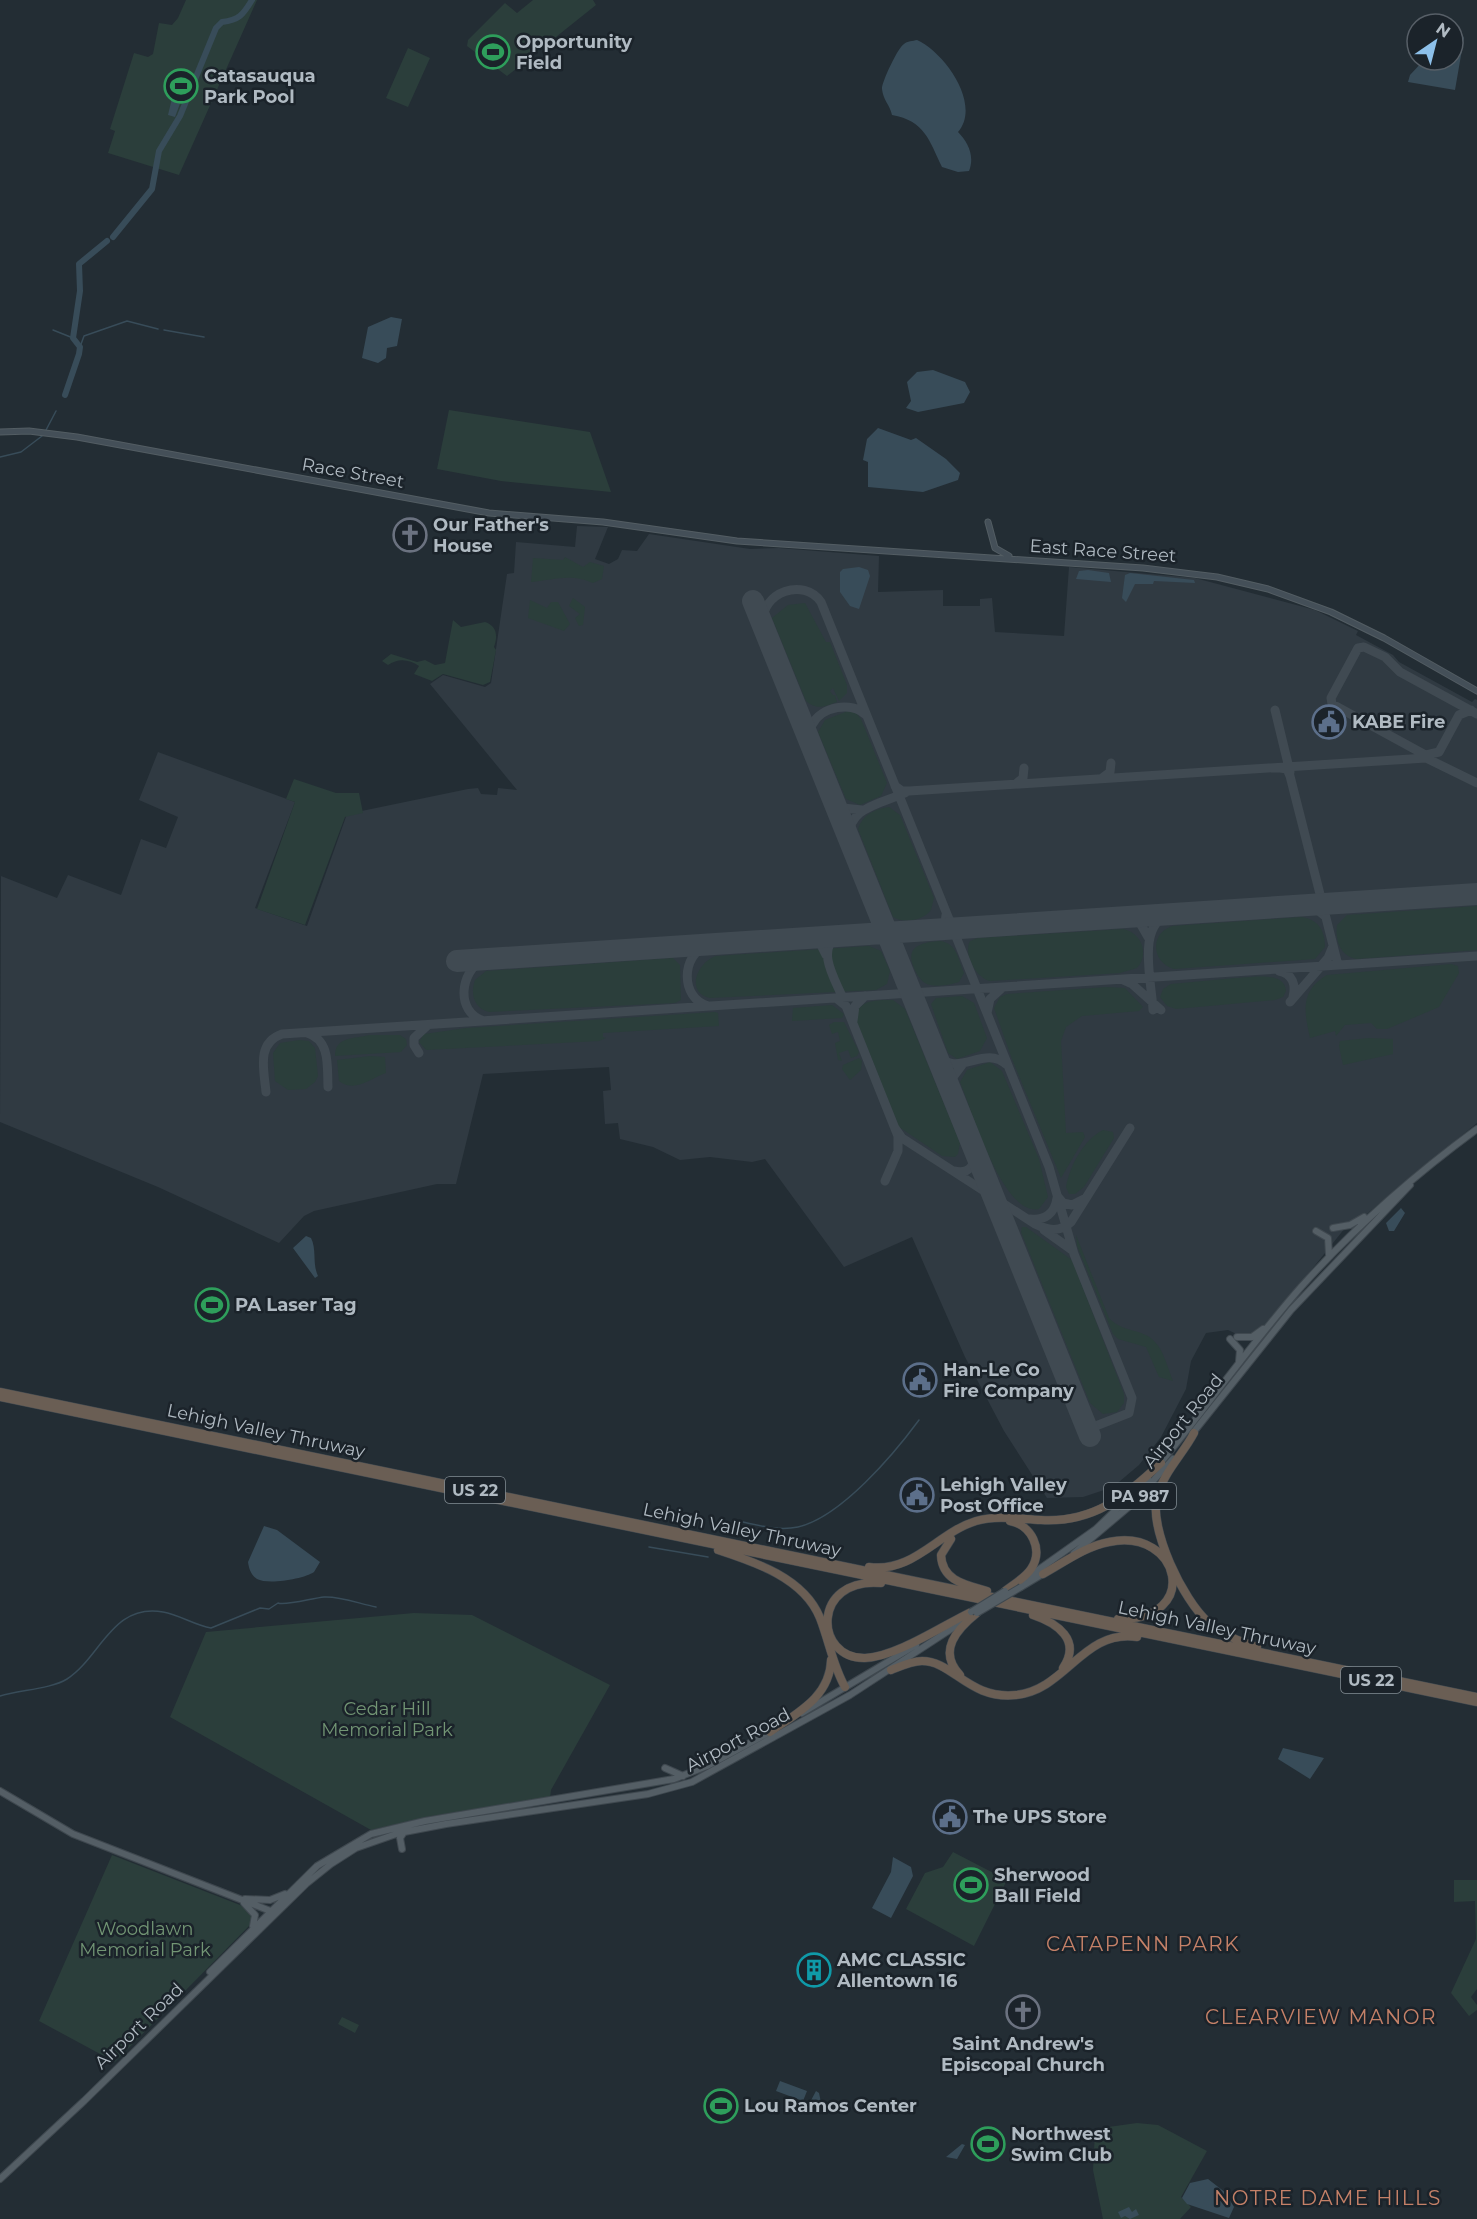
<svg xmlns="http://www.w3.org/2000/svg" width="1477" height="2219" viewBox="0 0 1477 2219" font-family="Montserrat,sans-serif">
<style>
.airport{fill:#303a42}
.green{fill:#2b3e3b}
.water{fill:#384c59}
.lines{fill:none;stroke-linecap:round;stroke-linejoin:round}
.stream{stroke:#384c59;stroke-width:1.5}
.river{stroke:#384c59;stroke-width:6}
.taxiway{stroke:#404a52;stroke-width:9}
.runway{stroke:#404a52;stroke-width:22}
.secondary-casing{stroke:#535d63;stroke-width:7}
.primary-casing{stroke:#3f484f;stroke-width:8}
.highway-casing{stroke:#404950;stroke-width:9}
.secondary{stroke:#444f58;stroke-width:5}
.primary{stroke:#545e65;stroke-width:6}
.highway{stroke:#6a5e54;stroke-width:8}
.primary-bridge-casing{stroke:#3f484f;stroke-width:8;stroke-linecap:butt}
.primary-bridge{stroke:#545e65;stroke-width:6}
.labels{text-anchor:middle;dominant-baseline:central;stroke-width:5;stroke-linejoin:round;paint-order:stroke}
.shield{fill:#1b232a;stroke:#838d94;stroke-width:1.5}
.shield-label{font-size:16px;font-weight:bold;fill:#b0bac2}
.poi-label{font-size:18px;font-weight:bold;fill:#b0bac2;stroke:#1b232a;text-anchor:start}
.street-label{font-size:18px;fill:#b0bac2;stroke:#1b232a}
.park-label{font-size:18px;fill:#729574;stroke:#1b232a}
.neighbourhood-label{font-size:20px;letter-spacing:1.5px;fill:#c58168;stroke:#1b232a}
</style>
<rect width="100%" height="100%" fill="#232d34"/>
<path class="airport" d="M577,526L608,527L595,559L609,564L618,559L622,550L637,551L649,534L750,549L779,548L879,556L878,592L943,590V606H980V599L992,598L995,632L1064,636L1069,567L1195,578L1315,610L1358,631L1356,635L1393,655L1399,662L1472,702L1475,699L1477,700V1123L1356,1223L1345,1228L1260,1334L1243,1337L1228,1330L1206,1333L1191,1361L1186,1389L1161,1437L1139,1465L1113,1487L1083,1497L1047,1498L1004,1431L965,1357L912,1237L844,1267L765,1159L752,1162L710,1157L680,1160L653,1147L620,1139L618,1123L605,1124L603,1091L611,1090L609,1067L483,1074L456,1184H437L314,1211L304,1216L279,1243L158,1187L0,1122L1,876L57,898L68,875L121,895L141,839L166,848L178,817L139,800L158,752L295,802L255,908L307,926L347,814L468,789L478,788L481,794L497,795L498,788L517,790L430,684L443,675L485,687L491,683L507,574L514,573L516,542L575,547Z"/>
<path class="green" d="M186,0H257L179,175L108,153L115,131L110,129L134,53L148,57L153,54L159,23L172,25L178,18Z
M533,0H593L596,5L507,76L467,46L468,40L505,3L517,13Z
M408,48L430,58L408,107L386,98Z
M449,410L590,432L611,492L501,481L437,469Z
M565,557L583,567L590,562L604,566L602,579L593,583C570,573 554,580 531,582L533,558L563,560Z
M573,598L585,607L583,625L579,626L575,618L580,614L569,606Z
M530,600L547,608L551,602H558L570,624L564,631L528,618Z
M805,603L826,642H830L847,685V693L839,701L833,688L830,691L833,695H835L837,702C823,707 817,710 806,701L772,618L788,605Z
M453,620L461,627L485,622C497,626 498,636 494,647L496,650L490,682L483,685L443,674L432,681L414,674L419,666C409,659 398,658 388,665L382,661L391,654L417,662L425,660L435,665L445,663Z
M848,711L856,713L861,719L887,783L881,796L860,805L846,799L818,732L825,720Z
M294,779L336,793H359L363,813L345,817L305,925L257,909L295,802L286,799Z
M889,807L900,815L934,898L931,910C924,920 904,924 893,917L858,829C862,816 873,809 889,807Z
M1477,906V950L1357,959C1340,956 1335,940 1337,925L1347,915Z
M1301,917C1318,919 1325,930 1325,947L1315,959L1174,969C1152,963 1149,934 1172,926Z
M1123,929C1141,932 1150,954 1137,968L1120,973L990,981C976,978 963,954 970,941L978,938Z
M940,941C957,943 958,959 964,973L959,982C950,985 933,988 925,983C920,980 916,973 914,968C904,946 923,942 940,941Z
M869,946L881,951L890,971L887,984L876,990L710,998C685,993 697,962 716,956Z
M673,958L680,965L681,1000L675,1003L489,1012C474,1008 470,994 475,980L486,971Z
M1451,964L1458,966L1459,973L1439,1007L1387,1029H1377L1371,1023L1345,1025L1336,1036L1335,1031L1310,1038C1304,1011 1300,991 1327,975Z
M1235,978C1249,978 1285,970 1286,991L1283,997L1275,1000L1176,1009L1167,1006L1160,997L1163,989L1171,984Z
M1107,987L1125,988L1143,1007L1139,1011L1082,1016L1066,1027L1061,1041L1066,1133L1083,1132L1085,1137L1061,1178L1012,1059L994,1008L1000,997L1007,994Z
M962,996L974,1003L987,1038L980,1051L957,1059L948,1053L931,1004L936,998Z
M893,1000L905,1009L960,1143L958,1154L955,1157L942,1156L899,1127L856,1020C856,999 877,1000 893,1000Z
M832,1005L844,1014L842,1018L792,1021L793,1008Z
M715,1012L718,1013L719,1026L603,1033V1037L606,1038L599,1041L426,1050L419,1042L424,1034L466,1028Z
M834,1022H844L859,1052L857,1056L851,1058L848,1050L839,1053L842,1061L838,1060L835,1043L840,1041L838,1032L832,1034L829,1025Z
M369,1035H400L406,1039L407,1045L401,1052L335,1056C335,1036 355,1039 369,1035Z
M1369,1038L1393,1039V1054L1343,1065L1339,1046L1340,1041Z
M299,1040L309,1041L315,1048L318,1076L315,1082L306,1089L288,1090L275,1081L273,1053L280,1043Z
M370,1056L385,1057L386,1073C369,1079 355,1093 339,1081L337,1060Z
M859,1058L862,1061L861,1070L850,1080L842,1069L843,1065Z
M990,1062L1002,1071L1039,1159L1048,1197L1039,1209C1003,1217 971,1108 960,1082L967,1070Z
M1103,1130L1113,1132L1114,1138L1084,1187L1075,1194H1069L1066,1187C1070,1166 1083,1140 1103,1130Z
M1022,1227H1026L1072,1260L1124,1394V1403L1117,1412L1103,1414L1090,1403L1021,1232Z
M1076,1235L1109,1318C1122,1333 1143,1328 1155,1342C1164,1351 1168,1369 1173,1381L1159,1377L1146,1347L1118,1339L1113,1334L1077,1246Z
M414,1613L472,1615L610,1685L551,1790L550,1798L431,1816L371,1830L170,1717L206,1632Z
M953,1852L1007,1880L974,1946L906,1909L925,1873L943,1867Z
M112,1855L240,1905L249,1910L254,1918L251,1924L115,2062L39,2021Z
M1454,1880H1477V1989L1471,1997L1477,2005V2010L1469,2016L1451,1993L1476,1939L1475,1901L1454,1902Z
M342,2017L359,2025L355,2033L338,2024Z
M1137,2123L1158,2125L1207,2151L1181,2197L1191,2207L1180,2219H1103L1093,2170L1095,2132L1101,2128Z"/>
<path class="water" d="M1460,30L1464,38L1455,90L1408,82L1410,75L1424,60H1453V32L1459,36Z
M917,40C944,52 982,104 958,132C968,142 975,156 969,171L958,172L942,167C929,140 925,121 892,115C890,105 883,100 882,89C881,84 898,47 904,44C907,41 913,41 917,40Z
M179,69L191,74L175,117L168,115Z
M391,317L402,319L397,346L387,348L386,358L378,363L362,358L368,327Z
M933,370L965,382L970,392L964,403L918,412L906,408L911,401L907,382L917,372Z
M878,428L911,440L916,438L946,459L960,473L958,480L923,492L868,487V462L863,460L867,439Z
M859,567L868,570L870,576L859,609L850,606L840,592V572L843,569Z
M1088,570L1109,573L1111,582L1076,579L1079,571Z
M1130,573L1194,580L1195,583L1154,581L1153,584H1135L1126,602L1122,598L1125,575Z
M1401,1208L1405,1213L1394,1231H1389L1386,1223Z
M306,1236L311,1238C317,1250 312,1263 318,1276L315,1278L293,1248Z
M264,1526L277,1530L320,1562L314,1572C304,1579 268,1585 257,1579C251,1575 249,1569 248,1562Z
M1283,1748L1324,1758L1310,1779L1278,1759Z
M893,1857L911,1867L913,1876L891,1918L872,1908L891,1872Z
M780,2081L807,2091L803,2101L776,2091Z
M816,2091L819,2093L823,2112L808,2106Z
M962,2144L965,2145L957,2159L946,2157Z
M1208,2179L1226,2193L1234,2207L1229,2218L1187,2204L1182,2198L1190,2183Z
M1129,2207L1132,2212L1136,2209L1139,2215L1130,2219L1125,2216L1121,2218L1118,2212Z"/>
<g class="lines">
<path class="stream" d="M53,330L73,338
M164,330L204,337
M80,347L84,336L127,321L158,329
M45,432L56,411
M0,457L21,452L42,436
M743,1522C761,1526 779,1531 798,1527C841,1517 894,1454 919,1420
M649,1547L708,1557
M0,1696C19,1690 51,1689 67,1679C101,1657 112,1603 163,1612C180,1615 194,1625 211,1628L260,1608L269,1609L278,1603C285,1606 313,1598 324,1597C340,1596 360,1604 376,1607"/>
<path class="river" d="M113,237L152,189L159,151L180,116L216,28L222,22C239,20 243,15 252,0
M65,395L79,354L80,347L73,338L80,291L79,264L107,241"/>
<path class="taxiway" d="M763,623C761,592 804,577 821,602L1049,1167L1074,1254L1132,1398L1129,1413L1088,1429
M1275,710L1290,772
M812,748C810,740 808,733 812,725C821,706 852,701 866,715
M1426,755L1439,752L1459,715L1471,710
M1429,757L1332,704L1331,698L1358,648L1364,647L1385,657L1400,672L1477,714
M1280,768L1287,769L1290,776L1338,965
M1102,778L1110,772L1111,763
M1017,783L1023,778L1024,768
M895,786L902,791H909L1426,758L1477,783
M832,795L843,808L862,810
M850,842C844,808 880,804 905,793
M1302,905L1315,908L1325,916
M1121,918L1140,923L1148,937
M949,920L962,928
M937,930L945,923L946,915
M837,936C815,951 837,982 844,1001
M812,938L820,943L826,955
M707,945C681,955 680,998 708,1006
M483,959C460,972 455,1012 484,1021
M1279,971C1293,974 1296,985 1293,997
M1123,980L1132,984L1161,1010
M905,994L911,997L918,1009
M836,998L846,1006L898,1136V1151L885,1181
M1290,1002L1328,958L1333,946
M1153,1010C1152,983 1135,920 1172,914
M987,1013L990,999L1002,988
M853,1021L855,1006L865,996
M307,1033C331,1040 327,1068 328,1087
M419,1053L414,1045V1038L428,1025
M936,1053C957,1081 983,1043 1007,1065
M951,1090L953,1077L962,1065
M266,1092C264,1070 256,1043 282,1034L1477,956
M895,1128L902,1138L1035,1224C1047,1230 1060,1233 1071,1222L1130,1128
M954,1171C971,1175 976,1163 975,1148
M1058,1197L1063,1203L1072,1205L1084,1199
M1030,1219C1045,1221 1055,1213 1057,1198
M1044,1230L1072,1250"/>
<path class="runway" d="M753,601L1090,1436
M457,961L1477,894"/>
<defs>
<path id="secondary" d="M0,432L29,431L77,437L489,513L603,522L737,541L1143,568L1217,577L1268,589L1331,612L1384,638L1477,691
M988,522L995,548L1009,556"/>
<path id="primary" d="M1333,1228L1350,1225L1364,1217
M1316,1231L1328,1238L1329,1255
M1237,1337H1252L1263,1329
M1230,1339L1240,1350L1239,1361
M1192,1434L1291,1310L1410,1185
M1158,1466C1207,1407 1250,1345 1301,1287C1354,1228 1413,1176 1477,1129
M1074,1553L1131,1505L1173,1459
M1024,1580L1096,1529L1148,1479
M1021,1587L1046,1572
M802,1713L916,1645
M665,1768L683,1776
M0,1791L73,1834L273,1912
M402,1849L400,1838L404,1832
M245,1899L270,1900L285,1894
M244,1903L255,1915L253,1926
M210,1972L317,1866L371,1834L425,1821L674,1779L707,1766L772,1731
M0,2179L84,2101L306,1884L331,1864L356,1848L399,1833L446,1824L648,1794L692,1782L850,1695L965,1620"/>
<path id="highway" d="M0,1392L1477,1697
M0,1397L1477,1702
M1194,1433C1183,1454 1163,1473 1157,1497C1149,1529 1183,1600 1208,1622C1222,1635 1239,1641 1257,1647
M951,1539L941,1555C942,1581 966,1585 987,1591
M718,1550C755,1562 804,1578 820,1618C829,1641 833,1666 845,1687
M869,1567C914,1573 937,1533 976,1521C998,1515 1019,1519 1041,1520C1093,1523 1125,1497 1161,1463
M1043,1574C1063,1563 1086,1546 1109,1542C1181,1527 1202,1621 1118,1619
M881,1583C811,1577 814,1659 865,1658C896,1657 942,1626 971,1612
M1005,1591C1014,1584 1025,1578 1031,1569C1044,1549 1031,1525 1010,1521
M1033,1615C1057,1623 1082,1640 1063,1668
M891,1670C901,1666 912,1661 922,1661C953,1661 969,1700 1016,1695C1066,1690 1083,1629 1137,1637
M960,1675C937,1651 957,1629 977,1613
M770,1732C797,1713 830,1697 831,1660"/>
</defs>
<use href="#secondary" class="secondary-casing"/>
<use href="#primary" class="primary-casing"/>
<use href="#highway" class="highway-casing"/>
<use href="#secondary" class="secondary"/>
<use href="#primary" class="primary"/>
<use href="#highway" class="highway"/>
<defs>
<path id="primary-bridge" d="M971,1612L1005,1591
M977,1613L1021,1587"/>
</defs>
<use href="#primary-bridge" class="primary-bridge-casing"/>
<use href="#primary-bridge" class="primary-bridge"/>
</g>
<defs>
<symbol id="stadium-ring" viewBox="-11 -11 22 22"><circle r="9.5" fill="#1b232a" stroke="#2e9e5b" stroke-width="1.5"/><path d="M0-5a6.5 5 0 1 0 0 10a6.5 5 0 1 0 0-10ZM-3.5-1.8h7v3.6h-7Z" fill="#2e9e5b"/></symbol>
<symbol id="church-ring" viewBox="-11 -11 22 22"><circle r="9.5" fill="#1b232a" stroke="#6b7280" stroke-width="1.5"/><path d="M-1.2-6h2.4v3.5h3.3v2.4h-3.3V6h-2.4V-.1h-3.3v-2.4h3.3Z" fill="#6b7280"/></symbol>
<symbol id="civic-ring" viewBox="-11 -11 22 22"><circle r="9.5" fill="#1b232a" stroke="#5c6f8a" stroke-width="1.5"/><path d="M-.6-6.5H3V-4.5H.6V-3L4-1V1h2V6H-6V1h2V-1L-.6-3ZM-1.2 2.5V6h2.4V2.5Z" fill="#5c6f8a"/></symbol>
<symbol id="building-ring" viewBox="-11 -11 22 22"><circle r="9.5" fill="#1b232a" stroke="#0f9aa8" stroke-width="1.5"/><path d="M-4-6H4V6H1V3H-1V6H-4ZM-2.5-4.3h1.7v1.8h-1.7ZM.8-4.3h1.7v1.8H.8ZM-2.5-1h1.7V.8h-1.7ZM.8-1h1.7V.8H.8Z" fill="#0f9aa8"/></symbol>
</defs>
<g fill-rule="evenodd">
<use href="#stadium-ring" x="474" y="33" width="38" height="38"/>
<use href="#stadium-ring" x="162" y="67" width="38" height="38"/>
<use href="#church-ring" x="391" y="516" width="38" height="38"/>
<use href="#civic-ring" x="1310" y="703" width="38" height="38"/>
<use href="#stadium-ring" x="193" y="1286" width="38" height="38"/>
<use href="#civic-ring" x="901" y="1361" width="38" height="38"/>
<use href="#civic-ring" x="898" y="1476" width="38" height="38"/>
<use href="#civic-ring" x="931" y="1798" width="38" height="38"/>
<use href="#stadium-ring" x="952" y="1866" width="38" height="38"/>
<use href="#building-ring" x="795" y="1951" width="38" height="38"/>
<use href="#church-ring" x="1004" y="1993" width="38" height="38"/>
<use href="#stadium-ring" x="702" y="2087" width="38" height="38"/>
<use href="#stadium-ring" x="969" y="2125" width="38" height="38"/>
</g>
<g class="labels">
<g class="shield">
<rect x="445" y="1477" width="60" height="26" rx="4.5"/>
<rect x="1104" y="1483" width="72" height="26" rx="4.5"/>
<rect x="1341" y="1667" width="60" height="26" rx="4.5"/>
</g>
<g class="shield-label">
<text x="475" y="1490">US 22</text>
<text x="1140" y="1496">PA 987</text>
<text x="1371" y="1680">US 22</text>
</g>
<g class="poi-label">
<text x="516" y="42">Opportunity<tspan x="516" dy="21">Field</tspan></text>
<text x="204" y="76">Catasauqua<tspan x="204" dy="21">Park Pool</tspan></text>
<text x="433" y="525">Our Father's<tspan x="433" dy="21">House</tspan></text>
<text x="1352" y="722">KABE Fire</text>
<text x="235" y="1305">PA Laser Tag</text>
<text x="943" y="1370">Han-Le Co<tspan x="943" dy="21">Fire Company</tspan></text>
<text x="940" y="1485">Lehigh Valley<tspan x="940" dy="21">Post Office</tspan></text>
<text x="973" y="1817">The UPS Store</text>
<text x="994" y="1875">Sherwood<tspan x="994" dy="21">Ball Field</tspan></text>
<text x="837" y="1960">AMC CLASSIC<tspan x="837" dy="21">Allentown 16</tspan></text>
<text x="1023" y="2044" text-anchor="middle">Saint Andrew's<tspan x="1023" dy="21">Episcopal Church</tspan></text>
<text x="744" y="2106">Lou Ramos Center</text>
<text x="1011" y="2134">Northwest<tspan x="1011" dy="21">Swim Club</tspan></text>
</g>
<g class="street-label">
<text transform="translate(353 473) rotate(10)">Race Street</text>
<text transform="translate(1103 551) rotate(4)">East Race Street</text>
<text transform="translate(1183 1421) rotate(-51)">Airport Road</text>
<text transform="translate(266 1431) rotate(12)">Lehigh Valley Thruway</text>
<text transform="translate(742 1530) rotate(12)">Lehigh Valley Thruway</text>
<text transform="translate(1217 1628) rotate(12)">Lehigh Valley Thruway</text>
<text transform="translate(738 1740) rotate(-28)">Airport Road</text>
<text transform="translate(139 2026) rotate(-44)">Airport Road</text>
</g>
<g class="park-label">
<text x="387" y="1709">Cedar Hill<tspan x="387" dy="21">Memorial Park</tspan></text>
<text x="145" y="1929">Woodlawn<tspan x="145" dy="21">Memorial Park</tspan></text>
</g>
<g class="neighbourhood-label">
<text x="1143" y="1944">CATAPENN PARK</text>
<text x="1321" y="2017">CLEARVIEW MANOR</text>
<text x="1328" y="2198">NOTRE DAME HILLS</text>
</g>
</g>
<g transform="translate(1435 42) rotate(35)"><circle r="28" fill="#1b232a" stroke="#575f67" stroke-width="1.5"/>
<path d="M0-4.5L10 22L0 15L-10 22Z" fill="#8dc0e9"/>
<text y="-9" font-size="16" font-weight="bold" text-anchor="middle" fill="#b0bac2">N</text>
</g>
</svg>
